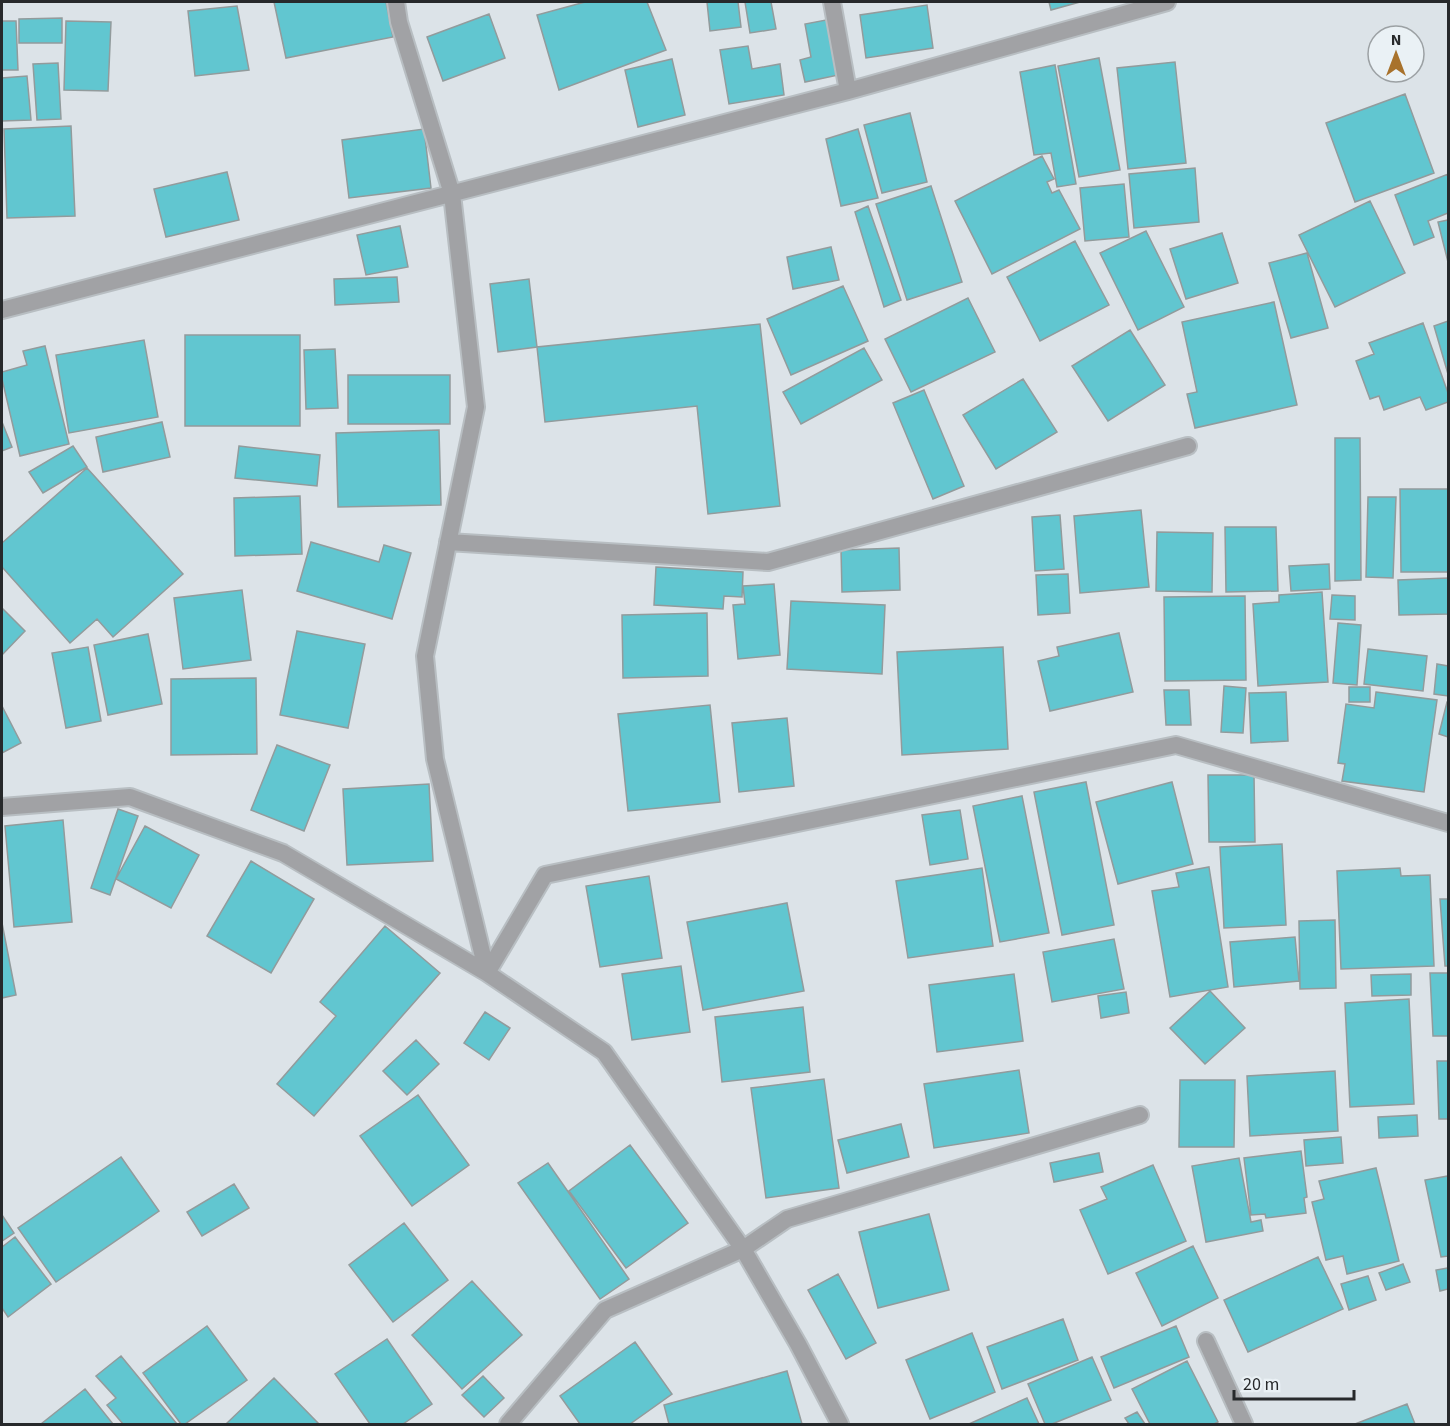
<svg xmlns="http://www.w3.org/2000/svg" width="1450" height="1426" viewBox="0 0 1450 1426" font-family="'Source Sans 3',sans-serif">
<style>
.building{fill:#61c6d0;stroke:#929b9c;stroke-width:1.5}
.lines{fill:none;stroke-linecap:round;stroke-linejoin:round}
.service-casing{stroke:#b8bec2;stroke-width:20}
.minor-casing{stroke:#b8bec2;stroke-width:20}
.service{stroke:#a1a2a5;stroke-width:16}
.minor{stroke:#a1a2a5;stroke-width:16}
</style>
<rect width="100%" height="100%" fill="#dce3e8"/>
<path class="building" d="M274,2H386L393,37L286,58Z
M585,2H647L666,50L559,90L537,15Z
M707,2H738L741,27L710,31Z
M745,2H771L776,29L750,33Z
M1049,2H1080L1051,10Z
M927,5L933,48L866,58L860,15Z
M237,6L249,70L195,76L188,11Z
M489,14L505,58L443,81L427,37Z
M62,18V43H19V19Z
M831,19L843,74L805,82L800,60L811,57L805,24Z
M2,21H16L18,70H2Z
M66,21L111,22L108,91L64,90Z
M748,46L752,69L780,64L784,95L729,104L720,50Z
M1099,58L1120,170L1079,177L1058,66Z
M672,59L685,115L638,127L625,70Z
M1175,62L1186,163L1128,169L1117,68Z
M58,63L61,119L37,120L33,64Z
M1055,65L1076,184L1057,187L1051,153L1034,155L1020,72Z
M27,76L31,120L2,121V78Z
M1405,94L1434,173L1355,202L1326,123Z
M910,113L927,182L882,193L864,125Z
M71,126L75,216L7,218L4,129Z
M424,129L431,188L349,198L342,140Z
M858,129L878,198L841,206L826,139Z
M1042,156L1054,179L1047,182L1052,193L1059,190L1080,229L992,274L955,201Z
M1195,168L1199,222L1134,228L1129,174Z
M227,172L239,220L166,237L154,189Z
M1448,174V213L1428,221L1434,237L1414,245L1395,195Z
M1124,184L1129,237L1085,241L1080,188Z
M931,186L962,282L907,300L876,204Z
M1370,201L1405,273L1335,307L1299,235Z
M868,206L901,300L884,307L855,212Z
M1448,220V262L1438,222Z
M400,226L408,267L366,275L357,235Z
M1146,231L1184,307L1138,330L1100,253Z
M1222,233L1238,283L1186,299L1170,249Z
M1075,241L1109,305L1040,341L1007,277Z
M831,247L839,280L793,289L787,257Z
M1307,253L1328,328L1291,338L1269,263Z
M397,277L399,302L335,305L334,279Z
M529,279L537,347L498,352L490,284Z
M843,286L868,341L791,375L767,319Z
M968,298L995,352L911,392L885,339Z
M1274,302L1297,405L1195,428L1187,394L1197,392L1182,322Z
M1448,321V374L1434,326Z
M1423,323L1448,393V402L1426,410L1420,397L1384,410L1379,396L1370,399L1356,361L1374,354L1369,343Z
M760,324L780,506L708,514L697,406L545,422L537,347Z
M1130,330L1165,385L1108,421L1072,366Z
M185,335H300V426H185Z
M144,340L158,417L69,433L56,355Z
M45,346L69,444L20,456L2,379V372L27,365L23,351Z
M864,348L882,380L801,424L783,392Z
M335,349L338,408L306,409L304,350Z
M348,375H450V424H348Z
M1023,379L1057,432L996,469L963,415Z
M924,390L964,486L933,499L893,403Z
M2,422L12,447L2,451Z
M162,422L170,457L103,472L96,437Z
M439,430L441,505L338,507L336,433Z
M1335,438H1360L1361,580L1335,581Z
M73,446L87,467L43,493L29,472Z
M239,446L320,455L317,486L235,478Z
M87,468L183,574L113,637L97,619L70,643L2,567V543Z
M1400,489H1448V572H1401Z
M300,496L302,554L235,556L234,498Z
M1368,497H1396L1393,578L1366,577Z
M1141,510L1149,587L1080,593L1074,516Z
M1060,515L1064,569L1035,571L1032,517Z
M1225,527H1276L1278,591L1226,592Z
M1157,532L1213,533L1212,592L1156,591Z
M311,542L379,562L384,545L411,553L392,619L297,591Z
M899,548L900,590L842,592L841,550Z
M1329,564L1330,589L1291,591L1289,566Z
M656,567L743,572L742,597L724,596L723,609L654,605Z
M1068,574L1070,613L1038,615L1036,575Z
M1448,578V614L1399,615L1398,580Z
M774,584L780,655L738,659L733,605L745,604L743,586Z
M242,590L251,660L183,669L174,598Z
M1322,592L1328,682L1258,686L1253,604L1279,602V595Z
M1332,595L1355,596V620L1330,619Z
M1245,596L1246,680L1165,681L1164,597Z
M791,601L885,605L882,674L787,669Z
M2,608L25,631L2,655Z
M707,613L708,676L623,678L622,615Z
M1338,623L1361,625L1357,685L1333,683Z
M297,631L365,644L348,728L280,715Z
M1119,633L1133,692L1050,711L1038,661L1059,656L1057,647Z
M148,634L162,704L108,715L94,645Z
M88,647L101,721L66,728L52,653Z
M1003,647L1008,749L902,755L897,652Z
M1368,649L1427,656L1423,691L1364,684Z
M1437,664L1448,666V696L1434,694Z
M256,678L257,754L171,755V679Z
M1224,686L1246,688L1243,733L1221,732Z
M1349,687H1370V702H1349Z
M1164,690H1189L1191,725H1166Z
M1286,692L1288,741L1251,743L1249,693Z
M1376,692L1437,700L1424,792L1342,781L1345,764L1338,763L1346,704L1374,708Z
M1447,702H1448V737L1439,734Z
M710,705L720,802L628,811L618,714Z
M2,706L21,743L2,753Z
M787,718L794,786L739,792L732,723Z
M277,745L330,765L304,831L251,810Z
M1208,775H1254L1255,842H1209Z
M1086,782L1114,925L1062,935L1034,792Z
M1172,782L1193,864L1118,884L1096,802Z
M429,784L433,861L347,865L343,789Z
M1022,796L1049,933L1000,942L973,806Z
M118,809L138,816L110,895L91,888Z
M960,810L968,859L930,865L922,815Z
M63,820L72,922L14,927L5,826Z
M145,826L199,855L171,908L116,879Z
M1282,844L1286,925L1224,928L1220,847Z
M251,861L314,899L271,973L207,936Z
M1209,867L1228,987L1170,997L1152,891L1179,887L1176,873Z
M982,868L993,946L908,958L896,881Z
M1400,868L1401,876L1430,875L1434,966L1341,969L1337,871Z
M649,876L662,958L600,967L586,886Z
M1440,899H1448V966H1445Z
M787,903L804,991L703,1010L687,922Z
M1335,920L1336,988L1300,989L1299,921Z
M2,923L16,995L2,998Z
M385,926L440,973L314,1116L277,1084L336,1016L320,1002Z
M1295,937L1299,981L1234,987L1230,942Z
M1114,939L1124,989L1052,1002L1043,952Z
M681,966L690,1032L632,1040L622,974Z
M1430,973H1448V1036H1433Z
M1014,974L1023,1041L937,1052L929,985Z
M1411,974V995L1372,996L1371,975Z
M1210,991L1245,1028L1205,1064L1170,1028Z
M1126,992L1129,1013L1101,1018L1098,996Z
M1409,999L1414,1104L1350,1107L1345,1003Z
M803,1007L810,1072L722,1082L715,1017Z
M485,1012L510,1028L489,1060L464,1043Z
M416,1040L439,1064L407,1095L383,1071Z
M1437,1061H1448V1119H1439Z
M1019,1070L1029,1133L934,1148L924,1084Z
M1335,1071L1338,1131L1250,1136L1247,1076Z
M824,1079L839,1188L766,1198L751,1088Z
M1180,1080H1235L1234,1147H1179Z
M418,1095L469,1165L412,1206L360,1136Z
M1417,1115L1418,1136L1379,1138L1378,1117Z
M901,1124L909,1157L847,1173L838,1140Z
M1341,1137L1343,1163L1306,1166L1304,1140Z
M630,1145L688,1223L626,1268L569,1191Z
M1301,1151L1307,1197L1304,1198L1306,1213L1266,1218L1265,1214L1251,1215L1244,1158Z
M1099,1153L1103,1172L1054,1182L1050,1163Z
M121,1157L159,1211L56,1282L18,1228Z
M1239,1158L1251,1222L1261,1220L1263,1231L1206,1242L1192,1166Z
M548,1163L629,1279L600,1299L518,1183Z
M1153,1165L1186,1241L1108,1274L1080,1210L1107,1199L1101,1187Z
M1376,1168L1399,1261L1347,1274L1343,1256L1326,1260L1312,1202L1324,1199L1319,1181Z
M1448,1176V1256L1441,1257L1425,1180Z
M234,1184L249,1208L202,1236L187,1212Z
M929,1214L949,1290L878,1308L859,1232Z
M2,1215L14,1233L2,1241Z
M404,1223L448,1280L393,1322L349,1265Z
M15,1237L51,1284L8,1317L2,1308V1247Z
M1193,1246L1218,1298L1162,1326L1136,1273Z
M1318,1257L1343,1309L1248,1352L1224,1300Z
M1403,1264L1410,1282L1386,1290L1379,1273Z
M1448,1268V1289L1440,1291L1436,1270Z
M838,1274L876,1343L846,1359L808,1290Z
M1368,1276L1376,1300L1349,1310L1341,1284Z
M472,1281L522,1335L462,1389L412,1335Z
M1063,1319L1078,1360L1002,1389L987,1347Z
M207,1326L247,1380L185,1424H181L143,1373Z
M1176,1326L1189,1357L1114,1388L1101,1357Z
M972,1333L995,1392L930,1419L906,1360Z
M387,1339L432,1404L403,1424H370L335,1374Z
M635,1342L672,1394L630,1424H580L560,1396Z
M121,1356L177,1424H123L107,1405L116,1398L96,1376Z
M1092,1357L1111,1400L1052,1424H1045L1028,1384Z
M1187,1361L1218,1422L1214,1424H1150L1132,1389Z
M787,1371L802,1424H669L664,1405Z
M483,1376L504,1398L484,1417L462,1395Z
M274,1378L319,1424H229L227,1423Z
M85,1389L113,1424H41Z
M1027,1398L1039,1424H969Z
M1407,1404L1415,1424H1355Z
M1137,1412L1145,1424H1129L1125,1418Z"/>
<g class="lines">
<defs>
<path id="service" d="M1206,1341L1244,1424"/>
<path id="minor" d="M396,2L399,22L452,194L476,407L425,656L435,759L487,973
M832,2L848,91
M2,310L848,91L1167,2
M448,542L768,562L1188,446
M2,807L130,797L283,853L487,973L604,1052L743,1249L798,1344L840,1424
M487,973L545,875L1176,745L1448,823
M508,1424L605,1310L743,1249L787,1219L1140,1115"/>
</defs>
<use href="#service" class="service-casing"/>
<use href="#minor" class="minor-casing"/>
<use href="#service" class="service"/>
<use href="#minor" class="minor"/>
</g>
<rect width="1450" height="1426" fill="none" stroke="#27292b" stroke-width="6"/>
<g transform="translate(1396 54)"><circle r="28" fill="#eaf1f5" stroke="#9ca1a4" stroke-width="1.5"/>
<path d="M0-4.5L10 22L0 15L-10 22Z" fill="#a8722c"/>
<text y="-9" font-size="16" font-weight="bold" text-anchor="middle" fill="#27292b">N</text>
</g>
<path d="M1234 1390v9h120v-9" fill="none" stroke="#27292b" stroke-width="3"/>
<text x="1243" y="1390" font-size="18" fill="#27292b" stroke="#eaf1f5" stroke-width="4.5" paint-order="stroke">20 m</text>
</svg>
